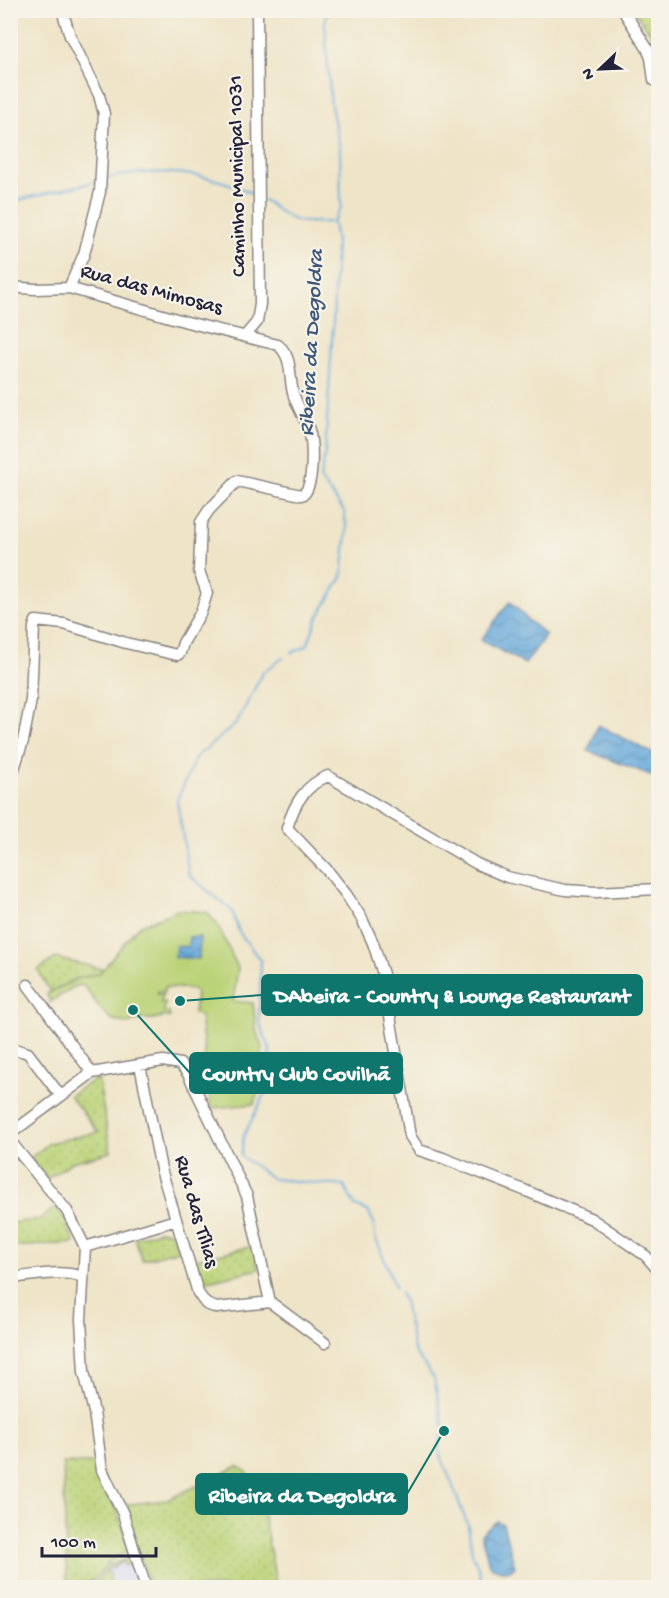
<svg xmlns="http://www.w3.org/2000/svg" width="669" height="1598" viewBox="0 0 669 1598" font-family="'Gochi Hand',sans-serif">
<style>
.built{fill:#d5d8f9}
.green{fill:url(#green-dots);stroke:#6e7a5a;stroke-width:1.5}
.pitch{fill:#bbd378;stroke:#6e7a5a;stroke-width:1.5}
.water{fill:url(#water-waves);stroke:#44658a;stroke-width:1.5}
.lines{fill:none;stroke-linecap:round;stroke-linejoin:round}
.stream{stroke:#65a8da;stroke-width:2}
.minor-casing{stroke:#888381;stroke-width:13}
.minor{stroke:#fff;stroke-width:10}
.labels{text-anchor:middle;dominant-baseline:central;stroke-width:4.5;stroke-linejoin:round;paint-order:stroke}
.street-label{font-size:21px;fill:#22223b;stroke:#f7f3e8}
.water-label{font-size:22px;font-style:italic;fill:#3d587b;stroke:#f7f3e8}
.leader{fill:none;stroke:#0f766e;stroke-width:2}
.callout-dot{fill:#0f766e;stroke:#f7f3e8;stroke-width:2}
.callout{fill:#0f766e;stroke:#0f766e;stroke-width:2}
.callout-label{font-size:22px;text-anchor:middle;font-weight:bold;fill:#fff}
</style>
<defs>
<pattern id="green-dots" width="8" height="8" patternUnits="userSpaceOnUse" patternTransform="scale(1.5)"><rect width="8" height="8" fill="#bbd378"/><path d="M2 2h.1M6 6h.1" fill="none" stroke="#a0b569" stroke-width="1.8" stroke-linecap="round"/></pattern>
<pattern id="water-waves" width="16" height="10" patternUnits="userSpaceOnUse" patternTransform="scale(1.5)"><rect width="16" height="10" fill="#65a8da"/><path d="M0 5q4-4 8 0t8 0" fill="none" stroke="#5388b2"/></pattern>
</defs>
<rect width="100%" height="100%" fill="#f7f3e8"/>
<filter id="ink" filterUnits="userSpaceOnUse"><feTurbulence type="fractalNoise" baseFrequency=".0167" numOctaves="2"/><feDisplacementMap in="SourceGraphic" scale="12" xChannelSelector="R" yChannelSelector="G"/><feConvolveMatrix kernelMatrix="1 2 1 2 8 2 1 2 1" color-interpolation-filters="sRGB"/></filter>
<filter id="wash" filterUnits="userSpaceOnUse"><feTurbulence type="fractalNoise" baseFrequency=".008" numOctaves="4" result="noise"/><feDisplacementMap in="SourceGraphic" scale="24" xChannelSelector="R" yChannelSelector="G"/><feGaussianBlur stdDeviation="1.35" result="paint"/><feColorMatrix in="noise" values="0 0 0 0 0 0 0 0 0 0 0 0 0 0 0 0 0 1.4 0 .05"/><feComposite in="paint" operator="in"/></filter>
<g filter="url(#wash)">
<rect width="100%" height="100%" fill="#eee4c7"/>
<path class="built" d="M131,1557L142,1587H108L107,1573L110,1565Z"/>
<path class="green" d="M633,11H658V51L651,33Z
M55,958L103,969L100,973L76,979L50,992L38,970Z
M98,1078L111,1152L72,1162L47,1179L30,1158L49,1143L98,1132L69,1095Z
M56,1207L65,1219L75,1243L11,1247V1223L40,1219Z
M159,1231H166L174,1235L179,1250L142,1260L135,1238Z
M253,1246L259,1269L199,1283L193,1260Z
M63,1463H98L123,1526L129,1553C101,1558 107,1573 91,1581C84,1585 75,1585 67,1587Z
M238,1466L247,1472L260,1498L277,1587H151L122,1505L167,1500Z
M132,1557L142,1587L132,1563L125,1566L123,1562L112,1568L109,1567L107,1572L110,1573L111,1587L78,1588L97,1582L110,1565Z"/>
<path class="pitch" d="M178,910L207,912L217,924L238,968L233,1001L253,1003L256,1030L262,1048V1078L254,1104L211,1108L200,1015L194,1014L196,992L193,989L165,987L164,992L158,991L157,994H163L161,1003H165L164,1012H169L170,1017H161V1019H141L128,1024L111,1019L99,1007L83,985L75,986L50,1002L47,994L77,979L100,973L133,932L141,925Z"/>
<path class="water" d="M510,601L528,620L546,635L525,664L481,640Z
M598,725L658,756V778L588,751Z
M189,937H200L199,959L175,957L176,946L188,947Z
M497,1521L503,1524L515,1567C506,1574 498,1571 489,1565L481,1534Z"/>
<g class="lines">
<path class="stream" d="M103,179C153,167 209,171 255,195
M264,200C295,223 293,223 332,222
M10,202L98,181
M291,653L307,646L317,619L342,577L347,530L344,511L320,479L325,455L333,325L336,242L333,222L341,208L340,148L331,106L327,54L325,22L328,10
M283,658L263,672L237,723L196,757L177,800L189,875L232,911L239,932L261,961L259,1022L270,1049L266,1092L244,1135L241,1156L273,1179L344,1186L355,1206L368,1211L374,1223L375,1236L395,1287
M400,1293L404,1301L414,1351L434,1378L444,1431L438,1448L468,1526L472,1553L479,1570L483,1588"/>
</g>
</g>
<g filter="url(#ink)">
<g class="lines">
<defs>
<path id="minor" d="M62,10L70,36L99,95L104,114L100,192L84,254L69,288
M623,10L647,48L651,58L654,80L658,82
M10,287L35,289L69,288L187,322L278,345C294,358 288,379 294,396C298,408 305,418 309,430C313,444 314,483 304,494L301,495L237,481L209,510L201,522L199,571L207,593L201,612L183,643L180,653L177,655L126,643L64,624L36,621L34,627L31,700L23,741L10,781
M245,336L257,322L260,304L257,10
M658,889L596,892L565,890L507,877L477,864L328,776C305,785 294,804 287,828L328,871L346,894L362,919L373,943L383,974L410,1136L419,1150L443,1158L524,1190L592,1219L646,1256L658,1270
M28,985L92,1073
M10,1053L18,1050L28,1053L60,1095
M140,1065L161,1169L198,1293L206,1304L217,1308L270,1302
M10,1134L92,1073L163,1061L180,1064L188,1074L247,1196L270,1302L325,1343
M10,1141L67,1211L85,1247L81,1319L84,1372L94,1412L102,1470L123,1514L146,1588
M85,1247L176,1220
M10,1278C35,1276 59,1269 83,1277"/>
</defs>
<use href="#minor" class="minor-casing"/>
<use href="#minor" class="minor"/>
</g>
</g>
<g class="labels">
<g class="street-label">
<text transform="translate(239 176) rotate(-91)">Caminho Municipal 1031</text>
<text transform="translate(151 291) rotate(15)">Rua das Mimosas</text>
<text transform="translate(195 1212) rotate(74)">Rua das Tílias</text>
</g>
<g class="water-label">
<text transform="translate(313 343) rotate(-87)">Ribeira da Degoldra</text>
</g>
</g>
<path class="leader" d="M180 1001L262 995M133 1010L190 1073M444 1431L407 1494"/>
<g class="callout-dot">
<circle cx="180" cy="1001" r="6"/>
<circle cx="133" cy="1010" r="6"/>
<circle cx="444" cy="1431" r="6"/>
</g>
<g class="callout">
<rect x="262" y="975" width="380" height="40" rx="6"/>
<rect x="190" y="1053" width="212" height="40" rx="6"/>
<rect x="196" y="1474" width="211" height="40" rx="6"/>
</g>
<g class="callout-label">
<text x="452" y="1002">DAbeira - Country &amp; Lounge Restaurant</text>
<text x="296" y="1080">Country Club Covilhã</text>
<text x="302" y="1502">Ribeira da Degoldra</text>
</g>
<rect width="669" height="1598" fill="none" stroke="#f7f3e8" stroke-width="36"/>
<g transform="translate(600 69) rotate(247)" stroke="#f7f3e8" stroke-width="4.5" paint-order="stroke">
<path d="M0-4.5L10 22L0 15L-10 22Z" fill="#22223b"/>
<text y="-9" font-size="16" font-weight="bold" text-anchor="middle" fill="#22223b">N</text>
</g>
<path d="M42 1547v9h114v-9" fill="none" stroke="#22223b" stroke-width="3"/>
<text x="51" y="1547" font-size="18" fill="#22223b" stroke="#f7f3e8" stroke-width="4.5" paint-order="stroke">100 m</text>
</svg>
